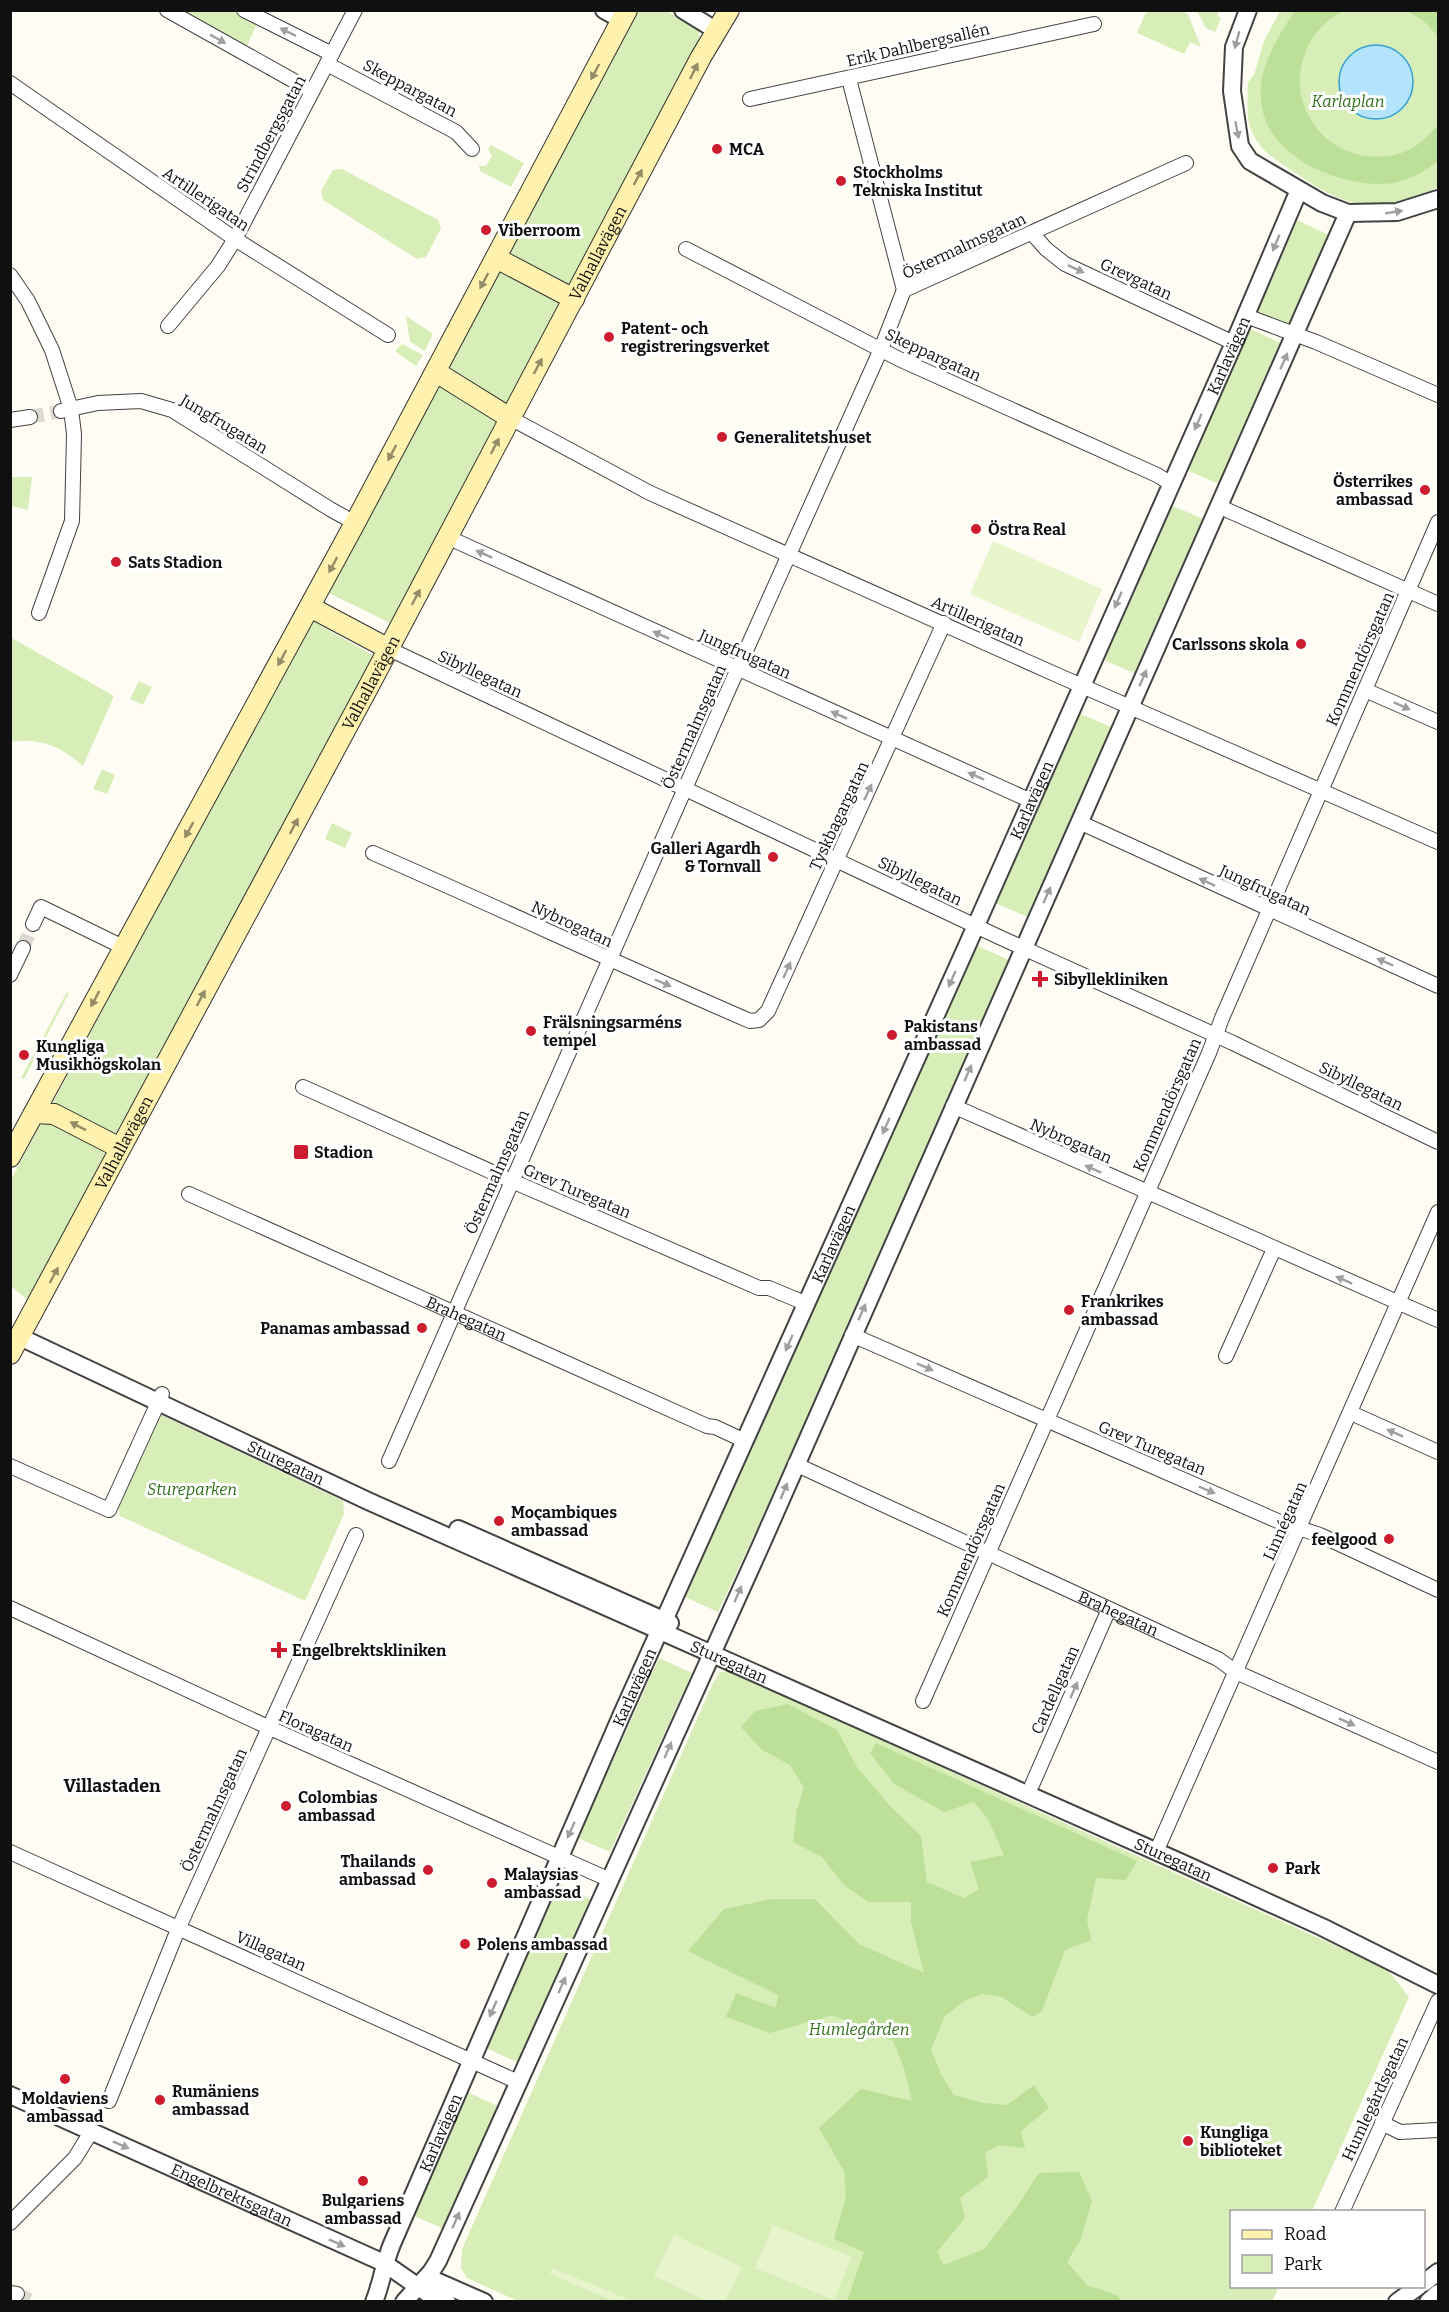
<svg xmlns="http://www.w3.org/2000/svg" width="1449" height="2312" viewBox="0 0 1449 2312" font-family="Bitter,serif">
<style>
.green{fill:#d7eeb9}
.forest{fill:#bce097}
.pitch{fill:#e8f4cc}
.water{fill:#b4e4fb;stroke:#35a0d8;stroke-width:1.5}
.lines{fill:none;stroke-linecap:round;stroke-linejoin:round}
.minor-tunnel{stroke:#dbd9d2;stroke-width:14;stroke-dasharray:14 7;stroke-linecap:butt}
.minor-casing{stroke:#434343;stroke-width:16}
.tertiary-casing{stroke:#434343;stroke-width:20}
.secondary-casing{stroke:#323232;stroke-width:22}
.minor{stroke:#fff;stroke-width:14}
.tertiary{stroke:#fff;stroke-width:16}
.secondary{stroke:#fff2af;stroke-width:20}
.oneway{fill:#9f9f9f}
.oneway2{fill:#938c67}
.poi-dot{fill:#cc1c2e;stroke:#fff;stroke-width:2}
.labels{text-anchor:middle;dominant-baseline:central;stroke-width:6;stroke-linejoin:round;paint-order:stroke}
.street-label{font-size:16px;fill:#101010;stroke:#fff}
.park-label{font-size:16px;font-style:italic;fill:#306f1a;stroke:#fff}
.poi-label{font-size:16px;font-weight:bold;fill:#101010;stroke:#fff;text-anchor:start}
.neighbourhood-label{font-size:18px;font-weight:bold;fill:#101010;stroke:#fff}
</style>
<rect width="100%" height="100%" fill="#fffcf4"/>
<path class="green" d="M177,11H236L258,21L246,48Z
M635,11H667L694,27L699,31L700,40L392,624L327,592Z
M1151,11H1182L1188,14L1201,47L1190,42L1184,54L1137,33L1145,14Z
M1197,11H1219L1217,16L1221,18L1215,32L1206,28Z
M1280,11H1438V187C1411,202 1372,211 1341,199C1324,192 1309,182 1294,172C1277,161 1260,151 1252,132C1245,116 1248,98 1248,82L1254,75L1264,41Z
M491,145L524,163L511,187L480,171L479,166H486L492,156L488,149Z
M342,169L438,220L441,228L426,257L417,259L323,200L321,191L333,170Z
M1297,220L1331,236L1291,326L1257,311Z
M406,316L432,333V336L425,351L410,342Z
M1248,328L1283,344L1219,484L1184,469Z
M402,344L423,355L416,366L395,351Z
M11,477H32L28,510L11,506Z
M1168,504L1204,519L1136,674L1100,658Z
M311,620L374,656L117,1141L50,1108Z
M10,637L114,696L83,766C59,746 44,738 11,742Z
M139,681L152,687L143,705L130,699Z
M1076,712L1111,727L1028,917L992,902Z
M102,769L115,775L107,794L93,789Z
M332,823L352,833L345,848L325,839Z
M976,945L1009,960L763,1516L718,1612L685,1597Z
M67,992L69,993L24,1079L21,1078Z
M48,1121L102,1148L106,1157L30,1302L11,1286V1180L40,1125Z
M161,1415L343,1501L344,1514L305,1601L120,1516L118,1505Z
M659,1658L692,1673L610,1852L578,1838Z
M729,1671L1387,1969L1409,1997L1312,2211L1232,2212V2286L1279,2287L1272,2301L520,2302L467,2278L461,2268L462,2249L713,1683L720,1672Z
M559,1884L592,1900L519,2063L486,2048Z
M465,2091L500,2107L446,2230L410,2214Z"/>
<path class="forest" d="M1295,11H1345C1333,15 1321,26 1314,36C1273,97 1327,172 1398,154C1415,150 1427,137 1438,125V161C1426,171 1410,180 1394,183C1346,190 1271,160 1262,108C1255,72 1276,39 1295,11Z
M1405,11H1438V38C1431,26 1419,16 1405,11Z
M788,1704L837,1730L857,1767L889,1805L921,1836L927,1882L964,1898L979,1889L970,1862L1004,1855L988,1819L974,1802L944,1812L894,1784L870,1753L876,1743L1137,1861L1126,1880L1096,1878L1087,1920L1091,1940L1065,1950L1042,2011L1032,2017L1002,1997L982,1994L964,2001L945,2016L931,2049L941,2074L954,2095L984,2103L1007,2105L1034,2085L1049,2108L1021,2131L1025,2148L1000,2145L985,2152L988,2177L960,2198L965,2218L937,2252L944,2265L984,2249L1016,2208L1039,2173L1079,2172L1092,2201L1081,2239L1067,2262L1087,2285L1117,2295L1121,2301H843H847L864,2252L834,2239L846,2196L844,2171L819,2128L861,2089L912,2101L904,2068L893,2041L832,2015L770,2033L726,2017L736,1993L776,2008L778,1995L688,1951L724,1909L772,1899H815L859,1944L924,1973L911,1922V1902H868L844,1885L822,1857L793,1842L797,1809L804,1788L790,1765L762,1750L741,1727L755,1711Z"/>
<path class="pitch" d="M993,541L1102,589L1079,642L970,594Z
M773,2225L851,2257L834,2300L755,2268Z
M674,2235L742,2267L725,2301H706L654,2276Z
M552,2268L632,2301H614L550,2274Z"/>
<path class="water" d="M1339 82a37 37 0 1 1 74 0a37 37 0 1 1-74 0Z"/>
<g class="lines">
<path class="minor-tunnel" d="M30,417L61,411
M23,948L33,924
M17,2294L34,2302"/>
<defs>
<g id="minor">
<path d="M167,10L312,91"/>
<path d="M244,10L332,54"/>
<path d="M327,64L456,132L472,149"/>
<path d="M849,79L904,290"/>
<path d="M10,83L235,239L388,335"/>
<path d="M750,99L1094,24"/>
<path d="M1032,233L1046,249L1065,264L1234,343"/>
<path d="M686,249L899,359L1157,475L1170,483"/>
<path d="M10,275L28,301L52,350L71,409L74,434L72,521L39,613"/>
<path d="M1246,316L1316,342L1438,395"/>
<path d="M168,326L218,266L235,239L355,10"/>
<path d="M61,411L98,403L141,401L172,410L330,509L355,523"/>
<path d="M510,418L650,493L1057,675L1438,842"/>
<path d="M10,420L30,417"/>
<path d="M1218,506L1438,604"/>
<path d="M447,537L1029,800"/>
<path d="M389,649L999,937L1233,1043L1438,1142"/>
<path d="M1365,690L1438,722"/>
<path d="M1079,822L1438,986"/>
<path d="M373,853C499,908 623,966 750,1021L759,1020L768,1011L944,623"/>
<path d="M33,924L41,907L123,947"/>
<path d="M10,975L23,948"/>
<path d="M303,1087L512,1181L759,1288H769L807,1304"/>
<path d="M953,1106L1438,1320"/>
<path id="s1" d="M189,1194L707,1426L715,1427L745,1441"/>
<path d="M852,1335L1280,1522L1320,1535L1438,1590"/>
<path d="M1226,1356L1274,1249"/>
<path d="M1351,1413L1438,1452"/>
<path d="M389,1461L731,684L881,349L904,290L1186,163"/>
<path id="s2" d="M795,1464L1218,1659L1236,1672L1438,1762"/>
<path d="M10,1466L109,1510L162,1394"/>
<path d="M10,1608L270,1728L610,1880"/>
<path d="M923,1701L1209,1053L1222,1018L1438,522"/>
<path d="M1032,1785L1109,1609"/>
<path d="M1160,1843L1438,1212"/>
<path d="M10,1852L518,2082"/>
<path d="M109,2101L179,1927L356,1535"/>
<path d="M1382,2123L1400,2132L1438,2130"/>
<path d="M1342,2212L1438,2001"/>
<path d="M10,2223L75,2158L91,2132"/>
<path d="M10,2293L17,2294"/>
</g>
<g id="tertiary">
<path d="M604,10L622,20"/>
<path d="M683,10L717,31"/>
<path d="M1248,10L1234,47L1232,91L1240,146L1250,161L1322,203L1348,213L1397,212L1438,199"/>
<path id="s3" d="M20,1337L368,1501L1182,1863L1322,1927L1438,1985"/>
<path d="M458,1529L670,1623"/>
<path id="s4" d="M10,2095L384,2263L427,2293L447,2302"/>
<path d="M427,2277L484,2302"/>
<path d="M1424,2283L1438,2272"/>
<path id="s5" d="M374,2302C382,2282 384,2263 392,2244L622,1714L966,948L1234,343L1299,190"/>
<path d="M404,2302L431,2272L438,2261L761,1545L1348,213"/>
<path d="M1397,2302L1419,2286"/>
<path d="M1428,2302L1438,2293"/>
</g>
<g id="secondary">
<path d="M496,258L574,299"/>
<path d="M436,372L510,418"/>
<path d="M310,607L389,649"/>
<path d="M34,1113L54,1114L120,1148"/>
<path d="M10,1157L355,523L627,10"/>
<path id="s6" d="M10,1354L371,682L701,57L729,10"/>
</g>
</defs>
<use href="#minor" class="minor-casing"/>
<use href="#tertiary" class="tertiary-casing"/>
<use href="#secondary" class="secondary-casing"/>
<use href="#minor" class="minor"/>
<use href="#tertiary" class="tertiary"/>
<use href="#secondary" class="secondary"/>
</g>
<defs><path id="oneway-solid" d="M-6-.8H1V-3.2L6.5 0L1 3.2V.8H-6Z" transform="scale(1.5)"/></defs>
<g class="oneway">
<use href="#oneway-solid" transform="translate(288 32) rotate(-154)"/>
<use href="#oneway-solid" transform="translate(218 39) rotate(29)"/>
<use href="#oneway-solid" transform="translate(1237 40) rotate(105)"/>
<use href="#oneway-solid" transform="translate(1237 130) rotate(79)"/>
<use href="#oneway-solid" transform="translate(1394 212) rotate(-9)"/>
<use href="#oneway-solid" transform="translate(1276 243) rotate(113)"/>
<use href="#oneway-solid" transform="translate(1076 269) rotate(25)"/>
<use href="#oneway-solid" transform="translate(1284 361) rotate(-66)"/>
<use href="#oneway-solid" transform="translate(1198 422) rotate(114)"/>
<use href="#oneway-solid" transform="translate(484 554) rotate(-156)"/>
<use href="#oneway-solid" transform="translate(1118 600) rotate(114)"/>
<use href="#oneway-solid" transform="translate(661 635) rotate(-156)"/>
<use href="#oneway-solid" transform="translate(1143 678) rotate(-66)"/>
<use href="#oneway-solid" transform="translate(1402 706) rotate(24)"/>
<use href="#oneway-solid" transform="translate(839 715) rotate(-156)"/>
<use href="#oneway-solid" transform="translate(976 776) rotate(-156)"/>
<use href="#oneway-solid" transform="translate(868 792) rotate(-65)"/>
<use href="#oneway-solid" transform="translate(1207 882) rotate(-155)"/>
<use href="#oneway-solid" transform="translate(1047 895) rotate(-66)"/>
<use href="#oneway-solid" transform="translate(1385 962) rotate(-156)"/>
<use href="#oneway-solid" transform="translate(787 970) rotate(-66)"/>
<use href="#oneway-solid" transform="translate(952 979) rotate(114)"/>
<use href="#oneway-solid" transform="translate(663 983) rotate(23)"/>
<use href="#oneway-solid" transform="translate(968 1073) rotate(-66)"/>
<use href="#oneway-solid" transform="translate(886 1126) rotate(114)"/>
<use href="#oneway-solid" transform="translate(1093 1169) rotate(-156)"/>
<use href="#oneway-solid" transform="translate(1344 1280) rotate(-156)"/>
<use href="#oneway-solid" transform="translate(862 1312) rotate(-66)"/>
<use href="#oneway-solid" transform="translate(789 1343) rotate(114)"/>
<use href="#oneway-solid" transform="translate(925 1367) rotate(24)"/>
<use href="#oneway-solid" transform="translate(1395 1433) rotate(-156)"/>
<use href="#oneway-solid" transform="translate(1207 1490) rotate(23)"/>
<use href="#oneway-solid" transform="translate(784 1491) rotate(-67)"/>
<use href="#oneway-solid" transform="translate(738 1594) rotate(-66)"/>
<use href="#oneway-solid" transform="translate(1074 1690) rotate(-66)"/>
<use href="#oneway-solid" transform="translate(1347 1722) rotate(24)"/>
<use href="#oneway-solid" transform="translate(668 1750) rotate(-66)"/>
<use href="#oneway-solid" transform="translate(571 1830) rotate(114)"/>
<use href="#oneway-solid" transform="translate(562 1985) rotate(-66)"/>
<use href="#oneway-solid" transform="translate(493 2009) rotate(114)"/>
<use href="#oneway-solid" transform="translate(121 2145) rotate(24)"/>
<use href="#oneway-solid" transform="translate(456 2220) rotate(-66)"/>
<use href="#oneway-solid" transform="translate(337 2243) rotate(24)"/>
</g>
<g class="oneway2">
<use href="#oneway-solid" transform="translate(694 71) rotate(-64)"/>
<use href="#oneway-solid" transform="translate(595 72) rotate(118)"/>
<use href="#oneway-solid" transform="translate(638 177) rotate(-62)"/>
<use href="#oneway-solid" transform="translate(484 281) rotate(118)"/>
<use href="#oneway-solid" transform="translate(538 366) rotate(-62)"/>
<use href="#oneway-solid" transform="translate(495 446) rotate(-62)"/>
<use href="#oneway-solid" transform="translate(392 453) rotate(118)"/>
<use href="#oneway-solid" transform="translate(333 565) rotate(118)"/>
<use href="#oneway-solid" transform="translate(416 597) rotate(-62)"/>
<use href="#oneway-solid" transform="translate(282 658) rotate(118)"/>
<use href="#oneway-solid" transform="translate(294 826) rotate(-62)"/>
<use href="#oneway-solid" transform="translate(189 830) rotate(119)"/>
<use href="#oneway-solid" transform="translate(201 998) rotate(-62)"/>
<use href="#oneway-solid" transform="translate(95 999) rotate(118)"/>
<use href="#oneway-solid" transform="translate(78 1126) rotate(-153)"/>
<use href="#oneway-solid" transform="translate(54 1275) rotate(-62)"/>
</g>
<g class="poi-dot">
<circle cx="717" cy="149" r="6"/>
<circle cx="841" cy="181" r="6"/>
<circle cx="486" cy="230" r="6"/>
<circle cx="609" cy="337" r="6"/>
<circle cx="722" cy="437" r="6"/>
<circle cx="1425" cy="490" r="6"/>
<circle cx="976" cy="529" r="6"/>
<circle cx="116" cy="562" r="6"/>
<circle cx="1301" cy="644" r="6"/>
<circle cx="773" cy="857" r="6"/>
<path d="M1037 970h6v6h6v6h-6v6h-6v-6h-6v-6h6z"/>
<circle cx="531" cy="1031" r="6"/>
<circle cx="892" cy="1035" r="6"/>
<circle cx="24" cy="1055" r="6"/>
<rect x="293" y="1144" width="16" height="16" rx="3"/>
<circle cx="1069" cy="1310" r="6"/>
<circle cx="422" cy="1328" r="6"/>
<circle cx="499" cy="1521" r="6"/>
<circle cx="1389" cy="1539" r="6"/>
<path d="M276 1641h6v6h6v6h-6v6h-6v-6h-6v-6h6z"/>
<circle cx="286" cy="1806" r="6"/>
<circle cx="1273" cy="1868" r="6"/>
<circle cx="428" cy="1870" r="6"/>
<circle cx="492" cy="1883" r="6"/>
<circle cx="465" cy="1944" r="6"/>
<circle cx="65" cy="2079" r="6"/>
<circle cx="160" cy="2100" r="6"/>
<circle cx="1188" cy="2141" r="6"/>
<circle cx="363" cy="2181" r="6"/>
</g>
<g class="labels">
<g class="street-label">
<text transform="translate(918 45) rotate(-13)">Erik Dahlbergsallén</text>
<text transform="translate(410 88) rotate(28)">Skeppargatan</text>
<text transform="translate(271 134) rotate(-62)">Strindbergsgatan</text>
<text transform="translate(206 199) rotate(34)">Artillerigatan</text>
<text transform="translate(964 246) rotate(-25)">Östermalmsgatan</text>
<text stroke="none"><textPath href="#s6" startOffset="1248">Valhallavägen</textPath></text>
<text transform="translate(1136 279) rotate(25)">Grevgatan</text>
<text transform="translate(933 355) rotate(25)">Skeppargatan</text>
<text stroke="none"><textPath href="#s5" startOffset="2126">Karlavägen</textPath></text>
<text transform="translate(224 424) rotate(31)">Jungfrugatan</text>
<text transform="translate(978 621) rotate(24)">Artillerigatan</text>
<text transform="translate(745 654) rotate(24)">Jungfrugatan</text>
<text transform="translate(1360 659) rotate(-66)">Kommendörsgatan</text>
<text transform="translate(480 674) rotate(25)">Sibyllegatan</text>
<text stroke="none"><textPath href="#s6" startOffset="762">Valhallavägen</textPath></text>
<text transform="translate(694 727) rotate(-66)">Östermalmsgatan</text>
<text stroke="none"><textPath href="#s5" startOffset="1640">Karlavägen</textPath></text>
<text transform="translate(839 816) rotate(-65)">Tyskbagargatan</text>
<text transform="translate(920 881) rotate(26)">Sibyllegatan</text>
<text transform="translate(1265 890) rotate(25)">Jungfrugatan</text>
<text transform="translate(572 924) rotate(25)">Nybrogatan</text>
<text transform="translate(1361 1086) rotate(26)">Sibyllegatan</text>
<text transform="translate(1167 1105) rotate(-66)">Kommendörsgatan</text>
<text transform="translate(1071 1141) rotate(24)">Nybrogatan</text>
<text stroke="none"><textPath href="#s6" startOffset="240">Valhallavägen</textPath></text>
<text transform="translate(497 1172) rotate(-66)">Östermalmsgatan</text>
<text transform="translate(577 1191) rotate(23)">Grev Turegatan</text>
<text stroke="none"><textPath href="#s5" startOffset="1154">Karlavägen</textPath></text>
<text stroke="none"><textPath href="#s1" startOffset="304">Brahegatan</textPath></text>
<text transform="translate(1152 1448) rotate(23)">Grev Turegatan</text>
<text stroke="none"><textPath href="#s3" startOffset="294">Sturegatan</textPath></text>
<text transform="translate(1285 1521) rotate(-66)">Linnégatan</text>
<text transform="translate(971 1550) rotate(-66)">Kommendörsgatan</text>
<text stroke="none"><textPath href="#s2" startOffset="356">Brahegatan</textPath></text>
<text stroke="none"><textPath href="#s3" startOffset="780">Sturegatan</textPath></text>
<text stroke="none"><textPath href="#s5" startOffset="668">Karlavägen</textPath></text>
<text transform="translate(1055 1690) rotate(-66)">Cardellgatan</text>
<text transform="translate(316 1731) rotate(24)">Floragatan</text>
<text transform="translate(214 1810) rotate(-65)">Östermalmsgatan</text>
<text stroke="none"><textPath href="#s3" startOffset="1266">Sturegatan</textPath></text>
<text transform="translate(271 1951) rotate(24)">Villagatan</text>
<text transform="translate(1375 2099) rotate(-65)">Humlegårdsgatan</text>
<text stroke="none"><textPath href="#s5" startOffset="182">Karlavägen</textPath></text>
<text stroke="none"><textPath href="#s4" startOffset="243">Engelbrektsgatan</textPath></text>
</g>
<g class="park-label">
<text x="1348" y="101">Karlaplan</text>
<text x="192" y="1489">Stureparken</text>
<text x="859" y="2029">Humlegården</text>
</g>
<g class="poi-label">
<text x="729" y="149">MCA</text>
<text x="853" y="172">Stockholms<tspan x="853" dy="18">Tekniska Institut</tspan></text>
<text x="498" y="230">Viberroom</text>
<text x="621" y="328">Patent- och<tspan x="621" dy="18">registreringsverket</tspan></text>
<text x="734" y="437">Generalitetshuset</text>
<text x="1413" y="481" text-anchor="end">Österrikes<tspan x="1413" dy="18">ambassad</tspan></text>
<text x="988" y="529">Östra Real</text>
<text x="128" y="562">Sats Stadion</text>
<text x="1289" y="644" text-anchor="end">Carlssons skola</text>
<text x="761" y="848" text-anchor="end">Galleri Agardh<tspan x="761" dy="18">&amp; Tornvall</tspan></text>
<text x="1054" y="979">Sibyllekliniken</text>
<text x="543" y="1022">Frälsningsarméns<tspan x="543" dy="18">tempel</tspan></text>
<text x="904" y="1026">Pakistans<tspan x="904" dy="18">ambassad</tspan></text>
<text x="36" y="1046">Kungliga<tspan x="36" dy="18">Musikhögskolan</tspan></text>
<text x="314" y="1152">Stadion</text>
<text x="1081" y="1301">Frankrikes<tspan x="1081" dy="18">ambassad</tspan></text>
<text x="410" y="1328" text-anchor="end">Panamas ambassad</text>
<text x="511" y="1512">Moçambiques<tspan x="511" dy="18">ambassad</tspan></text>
<text x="1377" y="1539" text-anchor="end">feelgood</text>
<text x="292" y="1650">Engelbrektskliniken</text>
<text x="298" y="1797">Colombias<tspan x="298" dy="18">ambassad</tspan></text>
<text x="416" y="1861" text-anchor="end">Thailands<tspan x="416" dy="18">ambassad</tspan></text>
<text x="1285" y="1868">Park</text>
<text x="504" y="1874">Malaysias<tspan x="504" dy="18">ambassad</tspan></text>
<text x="477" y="1944">Polens ambassad</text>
<text x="172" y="2091">Rumäniens<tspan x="172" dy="18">ambassad</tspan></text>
<text x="65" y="2098" text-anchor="middle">Moldaviens<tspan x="65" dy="18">ambassad</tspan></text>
<text x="1200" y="2132">Kungliga<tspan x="1200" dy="18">biblioteket</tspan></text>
<text x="363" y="2200" text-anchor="middle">Bulgariens<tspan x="363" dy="18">ambassad</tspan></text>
</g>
<g class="neighbourhood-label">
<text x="112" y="1786">Villastaden</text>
</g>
</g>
<rect width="1449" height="2312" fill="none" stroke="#101010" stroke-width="24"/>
<rect x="1230" y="2210" width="195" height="78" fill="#ffffff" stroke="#9f9f9f" stroke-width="1.5"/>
<rect x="1242" y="2230" width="30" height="9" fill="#fff2af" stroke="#9f9f9f" stroke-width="1.5"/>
<text x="1284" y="2240" font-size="18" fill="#101010">Road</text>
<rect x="1242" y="2255" width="30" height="18" fill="#d7eeb9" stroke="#9f9f9f" stroke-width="1.5"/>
<text x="1284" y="2270" font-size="18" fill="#101010">Park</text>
</svg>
